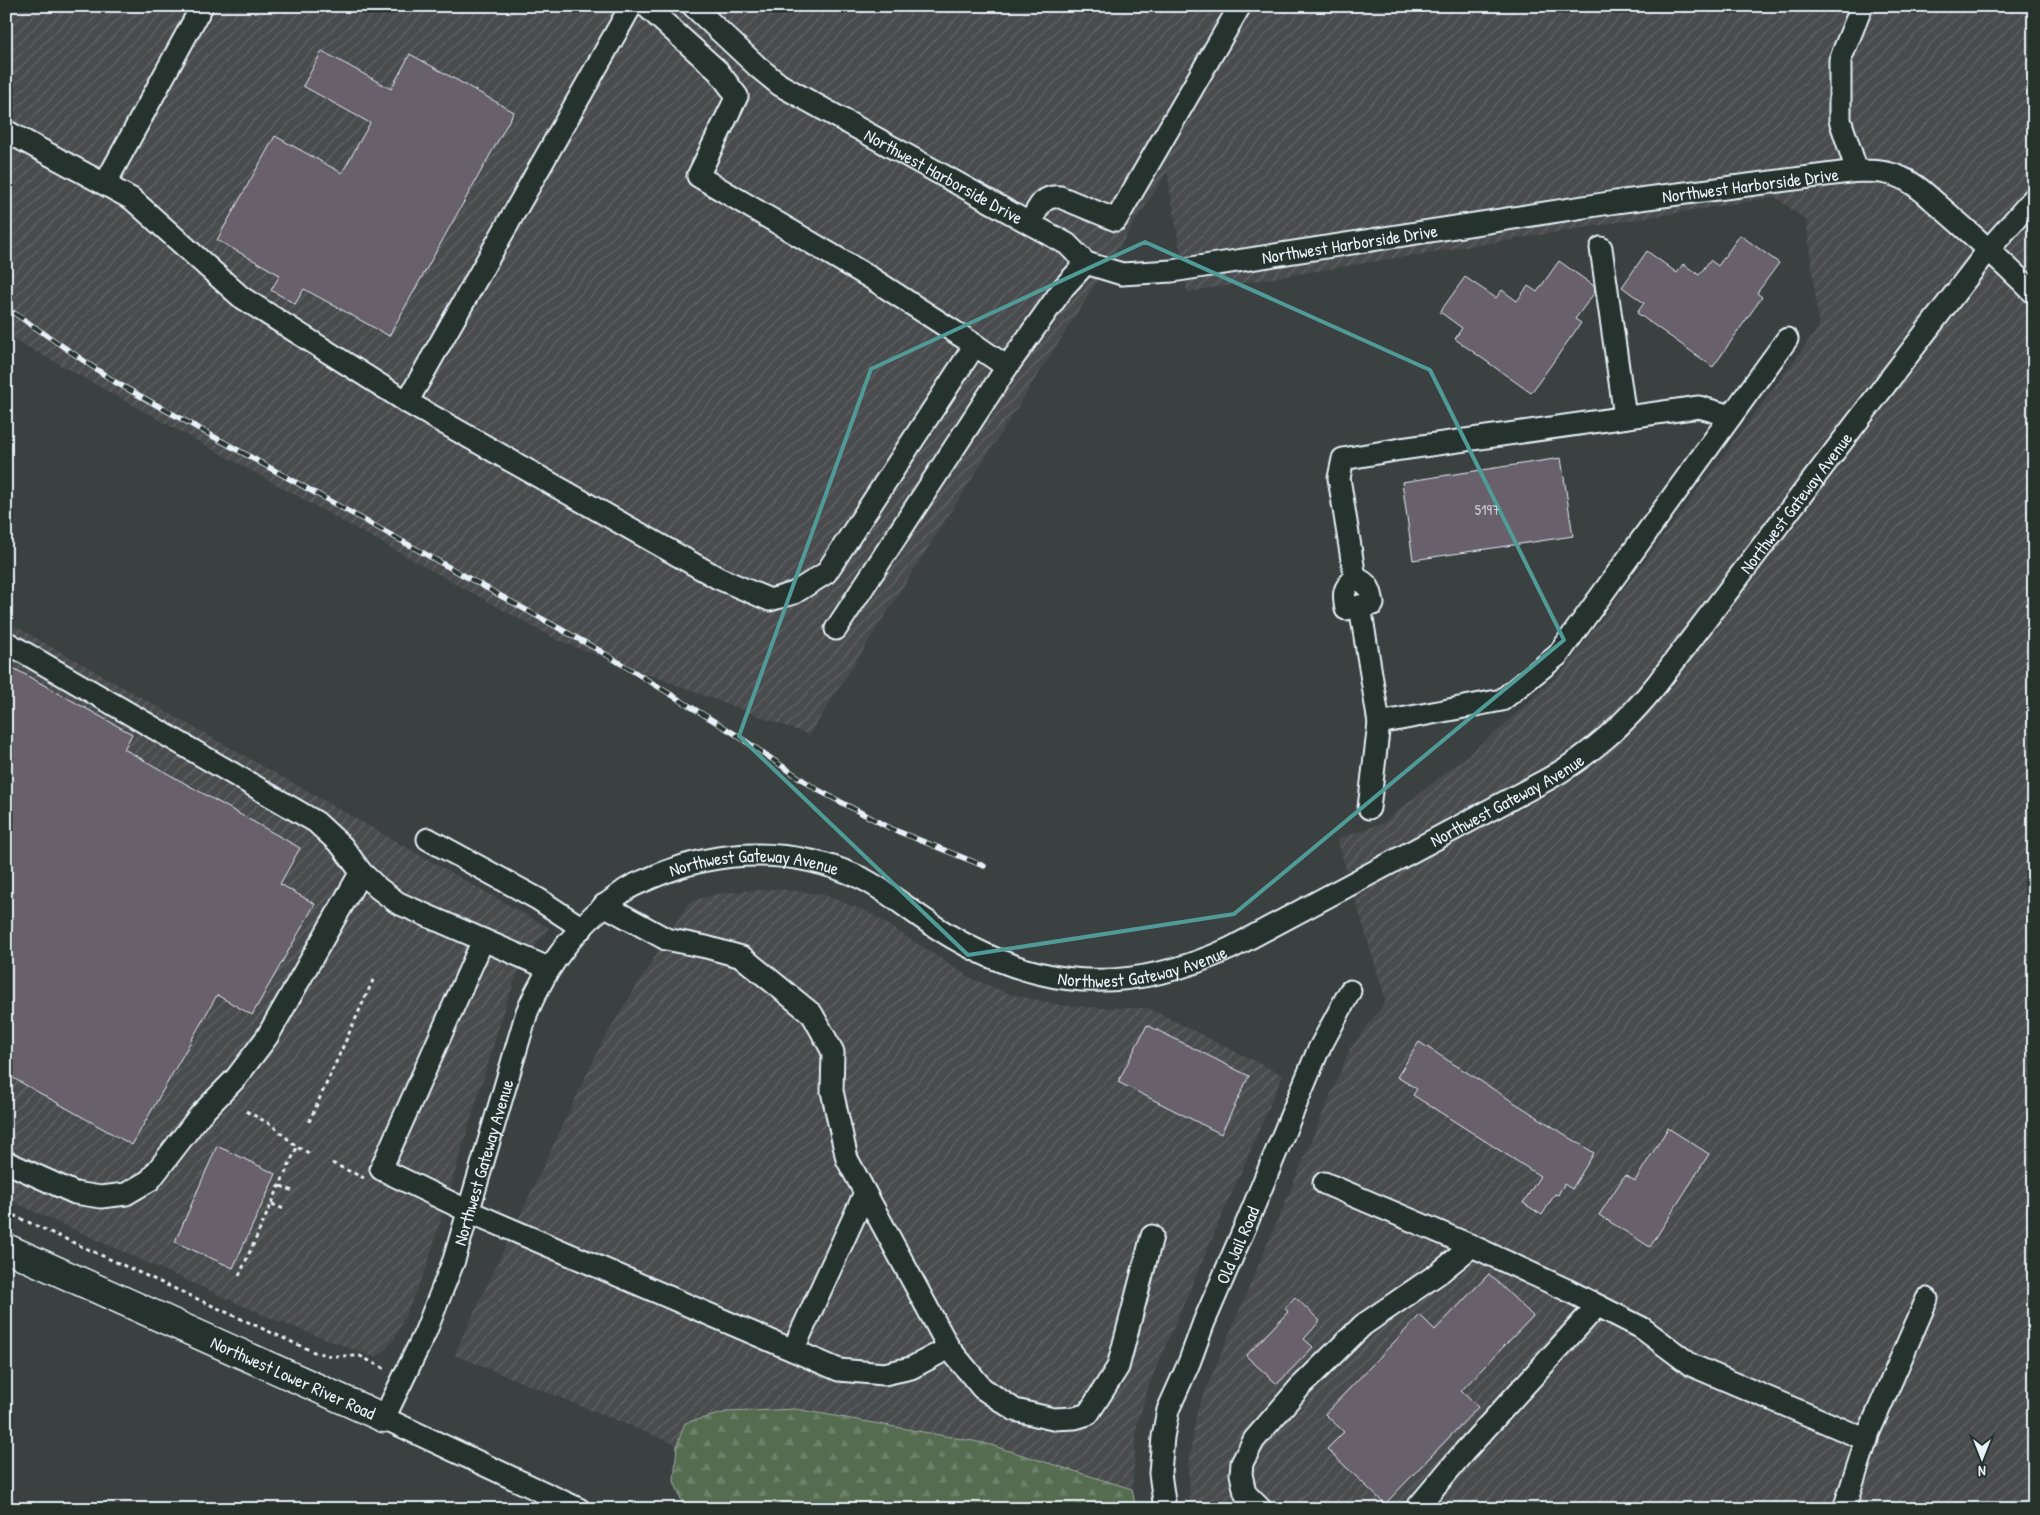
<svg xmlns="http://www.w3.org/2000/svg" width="2040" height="1515" viewBox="0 0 2040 1515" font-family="'Patrick Hand',sans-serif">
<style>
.industrial{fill:url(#industrial-furrows)}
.forest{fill:url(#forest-firs);stroke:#9faea4}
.building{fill:#67616b;stroke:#e8f1f8}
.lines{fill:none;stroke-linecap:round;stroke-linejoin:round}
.minor-casing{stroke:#e8f1f8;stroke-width:25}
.major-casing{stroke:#e8f1f8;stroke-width:31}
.path{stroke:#e8f1f8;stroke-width:3;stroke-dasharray:4 4;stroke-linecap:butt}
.minor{stroke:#26332d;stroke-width:21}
.major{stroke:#26332d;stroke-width:28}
.rail-casing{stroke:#e8f1f8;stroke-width:5.5}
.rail{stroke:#26332d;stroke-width:4;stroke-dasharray:11;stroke-linecap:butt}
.marked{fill:none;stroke:#509b97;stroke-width:4;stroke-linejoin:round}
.labels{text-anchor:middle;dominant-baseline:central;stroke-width:4;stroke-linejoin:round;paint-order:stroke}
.number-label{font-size:15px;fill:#c8cdd5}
.street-label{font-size:18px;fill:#e8f1f8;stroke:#26332d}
</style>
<defs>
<pattern id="industrial-furrows" width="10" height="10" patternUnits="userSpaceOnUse" patternTransform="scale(1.25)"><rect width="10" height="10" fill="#484b4d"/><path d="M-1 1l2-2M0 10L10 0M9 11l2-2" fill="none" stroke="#626567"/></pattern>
<pattern id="forest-firs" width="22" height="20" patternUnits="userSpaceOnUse" patternTransform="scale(1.25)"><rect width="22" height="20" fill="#566c51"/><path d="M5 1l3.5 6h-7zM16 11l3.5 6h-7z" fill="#6e816b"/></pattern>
</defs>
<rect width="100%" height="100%" fill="#3a4140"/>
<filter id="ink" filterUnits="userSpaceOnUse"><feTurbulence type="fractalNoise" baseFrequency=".02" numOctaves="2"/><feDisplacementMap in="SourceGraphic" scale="10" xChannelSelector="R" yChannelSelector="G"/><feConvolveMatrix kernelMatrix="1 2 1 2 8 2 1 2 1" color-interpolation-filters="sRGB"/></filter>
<g filter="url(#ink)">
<path class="industrial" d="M6,6H2034V1509H1190L1188,1468L1197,1410L1350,1049L1386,1001L1337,839L1383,823L1502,727L1566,667L1819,327L1806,220L1775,197L1187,292L1167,172L809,735L557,640L6,335Z
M6,621L549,928L532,950L516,978L506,1003L426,1269L395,1338L388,1348L376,1358L270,1318L6,1199Z
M775,889L822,894L868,912L971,978L1010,994L1060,1005L1104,1008H1148L1283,1075L1150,1382L1137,1425L1132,1489L984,1443L796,1409L727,1412L685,1423L677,1445L454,1355L602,1042L688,903L719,893Z"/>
<path class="forest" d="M796,1409L984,1443L1132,1489L1136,1509H685L674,1481L677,1445L685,1423L727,1412Z"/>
<path class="building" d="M322,51L391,89L410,54L514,112L389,336L304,289L295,304L271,290L280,275L217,240L275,136L342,173L370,123L303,86Z
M1740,235L1779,263L1757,293L1762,297L1713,367L1637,313L1644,303L1622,287L1647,251L1677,273L1683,264L1699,275L1710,260L1718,266Z
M1559,261L1594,286L1595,292L1575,319L1581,323L1531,393L1455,339L1462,328L1440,312L1465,277L1496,298L1502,290L1517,301L1528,286L1537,292Z
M1561,458L1573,536L1413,560L1402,482Z
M6,664L132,734L124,749L300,848L280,884L315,904L252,1015L217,995L132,1145L6,1074Z
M1147,1025L1249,1076L1221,1134L1118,1082Z
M1419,1042L1594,1153L1572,1189L1564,1184L1558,1195L1555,1194L1542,1215L1523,1203L1540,1176L1413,1095L1417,1089L1397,1077Z
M1668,1128L1709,1154L1650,1247L1599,1215L1625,1175L1635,1181Z
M217,1146L276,1174L233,1268L175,1242Z
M1489,1274L1533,1316L1461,1391L1478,1407L1385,1504L1327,1449L1344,1432L1325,1414L1420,1315L1435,1330Z
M1295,1297L1320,1321L1304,1339L1313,1347L1277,1384L1246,1356L1288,1312L1285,1308Z"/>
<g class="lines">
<defs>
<g id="minor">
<path d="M646,6L718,71L737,96L698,176L871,278L975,345"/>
<path id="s1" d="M693,6L759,68L780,85L1067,244L1086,263L1122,274L1172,271L1616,202L1857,171C1873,171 1887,171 1902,178C1918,185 1931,199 1944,210C1975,237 2005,264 2034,293"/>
<path d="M6,131L132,199L241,297L407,402L718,578L770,600L794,593L826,573L975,345L1007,367"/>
<path d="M1857,171L1840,120V60L1862,6"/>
<path d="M105,184L202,6"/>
<path d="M1030,223C1038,209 1041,195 1060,197L1116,220L1240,6"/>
<path d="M1601,248L1625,417"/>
<path d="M407,402L631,6"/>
<path d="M1355,578C1343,588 1343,594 1346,609L1360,606"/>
<path d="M836,629L1007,367L1064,287L1086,263"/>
<path d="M6,642L316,822L342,846L361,872L378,888L398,903L548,968"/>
<path d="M1379,723L1502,700L1558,655L1787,339"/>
<path d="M1369,808L1379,723L1360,606L1373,604C1371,590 1369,583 1355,578L1339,478L1343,459L1401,449L1699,407L1731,416"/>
<path d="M428,839L538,899L582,928"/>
<path d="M483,940L381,1169L468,1211L839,1370L884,1374L911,1368L949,1348L847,1159L832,1091L833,1052L812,1014L742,957L706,947L666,939L604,905"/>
<path d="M6,1162L75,1193L101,1197L126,1194L150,1180L200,1115L236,1078L267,1037L361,872"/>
<path d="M1324,1183L1472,1246"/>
<path d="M949,1348L982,1388L1015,1410L1053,1419L1075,1418L1088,1414L1118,1367L1152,1236"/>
<path d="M793,1350L865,1193"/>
<path id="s2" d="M579,1509L384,1418L425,1333L454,1260L527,1012C547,964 580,921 624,891C632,885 644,881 653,877C720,848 794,847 861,878C884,889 904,906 925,920C960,944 997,963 1038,973C1105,990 1170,976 1231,948L1550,778C1593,753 1626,723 1657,684L1989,249L2034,198"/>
<path id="s3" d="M1165,1509L1160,1473L1163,1437L1168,1410L1189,1363L1204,1322L1248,1220L1317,1053L1350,991"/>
<path d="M1261,1509L1245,1493L1241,1474L1242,1463L1254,1440L1300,1387L1363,1325L1439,1273L1472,1246L1567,1290L1642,1328L1691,1365L1867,1440"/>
<path d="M1416,1509L1464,1452L1597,1306"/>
<path d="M1844,1509L1869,1432L1927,1299"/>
</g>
<g id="major">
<path id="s4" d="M6,1248L384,1418"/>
</g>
</defs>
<use href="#minor" class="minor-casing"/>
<use href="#major" class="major-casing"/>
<path class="path" d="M246,1111L272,1125L297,1147L311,1154
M309,1122L374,978
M332,1163L364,1178
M281,1186L295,1192
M272,1204L286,1210
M6,1212L314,1352L331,1356H360L387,1370
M239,1276L297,1147"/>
<use href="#minor" class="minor"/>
<use href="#major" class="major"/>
<defs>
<path id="rail" d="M14,313L115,382L602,652L735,734L816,789L892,829L984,866"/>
</defs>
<use href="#rail" class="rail-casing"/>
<use href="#rail" class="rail"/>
</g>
</g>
<path class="marked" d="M1145,242L1430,370L1564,640L1234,914L968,955L739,736L871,369Z"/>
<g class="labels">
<g class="number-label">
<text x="1487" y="509">5197</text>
</g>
<g class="street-label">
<text stroke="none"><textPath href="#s1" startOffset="305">Northwest Harborside Drive</textPath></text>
<text stroke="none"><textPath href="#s1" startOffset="1145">Northwest Harborside Drive</textPath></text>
<text stroke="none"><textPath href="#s1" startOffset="740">Northwest Harborside Drive</textPath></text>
<text stroke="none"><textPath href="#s2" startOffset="2184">Northwest Gateway Avenue</textPath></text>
<text stroke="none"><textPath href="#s2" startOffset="1764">Northwest Gateway Avenue</textPath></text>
<text stroke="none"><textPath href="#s2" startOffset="940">Northwest Gateway Avenue</textPath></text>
<text stroke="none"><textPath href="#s2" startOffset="1359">Northwest Gateway Avenue</textPath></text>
<text stroke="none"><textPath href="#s2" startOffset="490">Northwest Gateway Avenue</textPath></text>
<text stroke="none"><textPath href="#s3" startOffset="279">Old Jail Road</textPath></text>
<text stroke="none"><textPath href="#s4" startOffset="315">Northwest Lower River Road</textPath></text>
</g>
</g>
<rect width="2040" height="1515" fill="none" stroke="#26332d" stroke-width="25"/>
<rect x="12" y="12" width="2015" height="1490" fill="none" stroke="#e8f1f8" stroke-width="2" filter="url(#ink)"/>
<g transform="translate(1982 1458) rotate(180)" stroke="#26332d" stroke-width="4" paint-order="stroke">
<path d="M0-4L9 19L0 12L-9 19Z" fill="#e8f1f8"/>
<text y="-8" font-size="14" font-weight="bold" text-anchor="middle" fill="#e8f1f8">N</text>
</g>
</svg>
